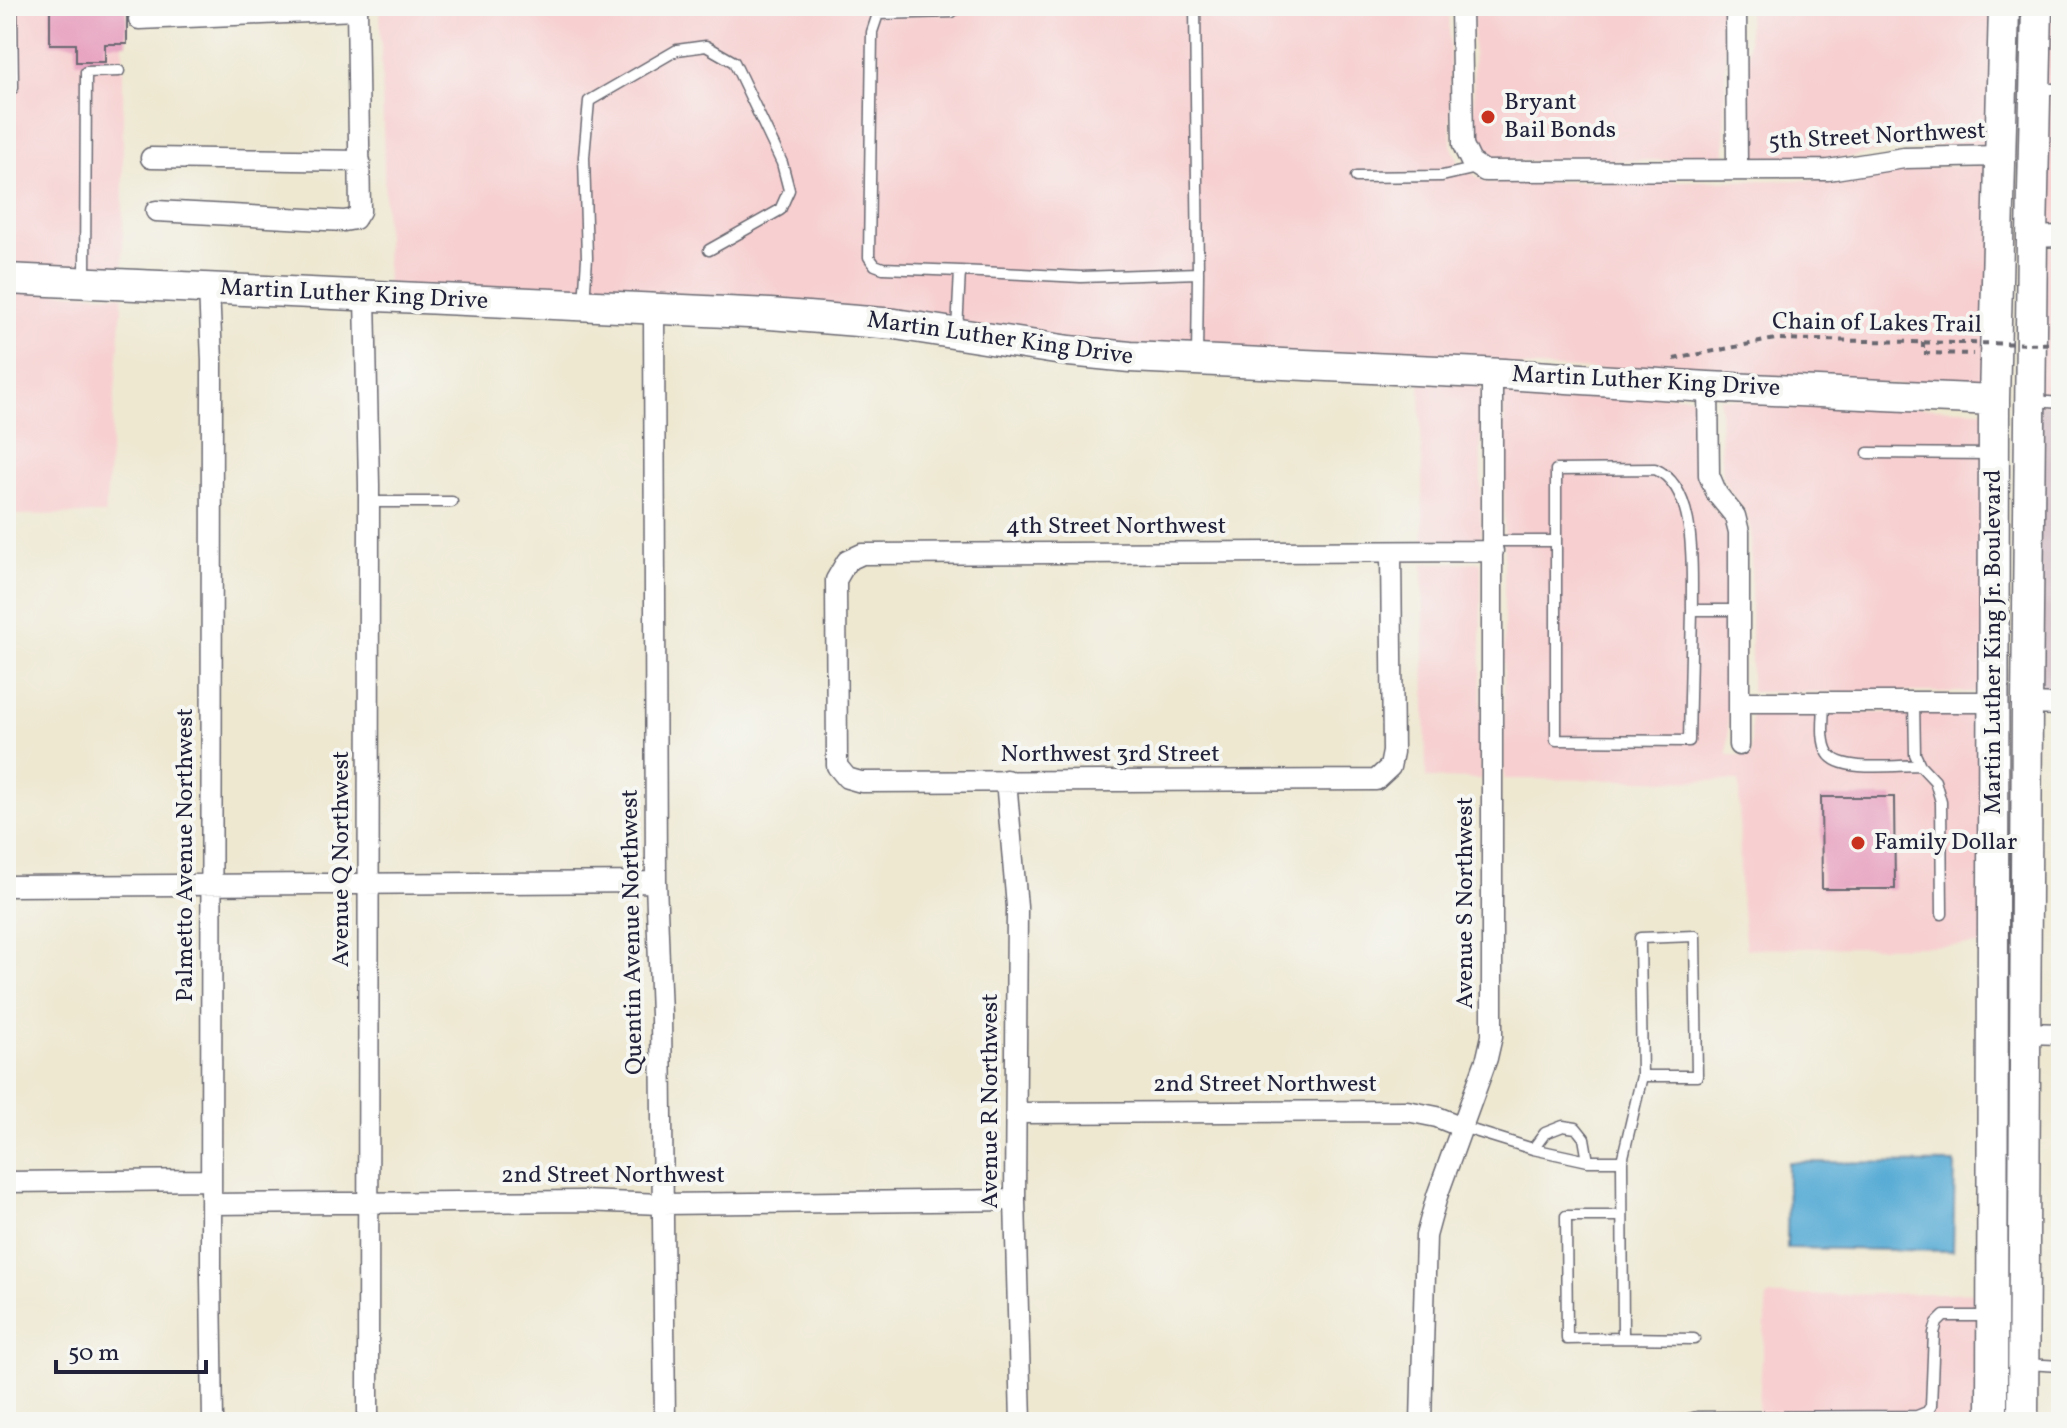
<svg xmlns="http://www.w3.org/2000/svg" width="2067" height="1428" viewBox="0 0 2067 1428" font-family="Vollkorn,serif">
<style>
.built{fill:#f7cfd0}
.industrial{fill:#d2bdc5}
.water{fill:#59acd5;stroke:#3e6788;stroke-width:2}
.building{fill:#e79fbe}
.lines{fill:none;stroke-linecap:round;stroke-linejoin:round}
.lane-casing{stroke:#696770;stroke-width:13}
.street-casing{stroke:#696770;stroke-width:23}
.secondary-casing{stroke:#696770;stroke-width:33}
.path{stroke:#696770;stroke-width:4;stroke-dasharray:6 6;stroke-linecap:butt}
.lane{stroke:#fff;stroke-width:10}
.street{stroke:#fff;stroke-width:20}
.secondary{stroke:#fff;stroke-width:30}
.path-bridge{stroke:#696770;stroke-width:4;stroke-dasharray:6 6;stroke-linecap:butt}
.poi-dot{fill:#c8321e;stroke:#f6f6f2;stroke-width:3}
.labels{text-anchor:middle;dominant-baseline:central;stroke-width:8;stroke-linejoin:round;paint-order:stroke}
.poi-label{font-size:24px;fill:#22223b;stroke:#f6f6f2;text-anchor:start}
.street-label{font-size:24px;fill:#22223b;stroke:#f6f6f2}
</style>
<rect width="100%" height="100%" fill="#f6f6f2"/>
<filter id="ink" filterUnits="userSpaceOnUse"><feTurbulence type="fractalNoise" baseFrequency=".0125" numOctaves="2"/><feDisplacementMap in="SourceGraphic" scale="16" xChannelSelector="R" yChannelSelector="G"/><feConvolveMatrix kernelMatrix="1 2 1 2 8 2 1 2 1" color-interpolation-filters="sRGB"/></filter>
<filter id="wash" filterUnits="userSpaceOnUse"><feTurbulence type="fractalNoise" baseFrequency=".006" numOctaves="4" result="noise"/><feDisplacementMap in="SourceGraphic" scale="32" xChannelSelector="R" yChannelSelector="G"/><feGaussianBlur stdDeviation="1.8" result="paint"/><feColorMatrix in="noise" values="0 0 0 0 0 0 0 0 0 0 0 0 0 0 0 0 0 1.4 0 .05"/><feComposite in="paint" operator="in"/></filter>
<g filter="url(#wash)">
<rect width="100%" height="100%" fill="#eee8d1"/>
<path class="built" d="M6,6H123V275L6,268Z
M380,6H1449L1451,145L1458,160L1456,163L1485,182L1828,180L1906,168L2005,165L2000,390L1131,347L387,287Z
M1473,6H1725V160L1489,161L1481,155L1474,143Z
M1748,6H2008L2006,145L1904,147L1842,159L1749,160Z
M2032,6H2061V225L2047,226Z
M2061,246V404L2023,403L2026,250Z
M6,290L123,295L105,514L6,515Z
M1420,381L1481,383V541L1423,542Z
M1504,384L1696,397L1698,478L1708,500L1724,520L1728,533V755H1751V713H1998L1997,945L1746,949L1740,889L1739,781L1504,779Z
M1720,398L2000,411L1998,692H1751V532L1746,513L1728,489L1721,473Z
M1481,562V779L1426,778L1423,563Z
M1996,1292V1422H1757L1767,1296Z"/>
<path class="industrial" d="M2023,403L2061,404V695L2022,693Z"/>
<path class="water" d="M1788,1162L1955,1163L1953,1251L1787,1248Z"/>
<g id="blocks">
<path class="building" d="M50,6H127V44H105V62H76V44H50Z
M1821,797H1894L1895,889H1822Z"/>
</g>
</g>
<g filter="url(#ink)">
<use href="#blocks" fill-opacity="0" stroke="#696770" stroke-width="2"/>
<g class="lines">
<defs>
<path id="lane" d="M951,6L952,12L878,14L872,32L869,257L875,265L883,268L960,271
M1195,6L1198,273
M6,88H13L12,6
M2039,89H2061
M1356,177L1442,176L1477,168
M85,281L86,72L119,71
M584,304L587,258L584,157L589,101L677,50L706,46L734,62L782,163L789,190L780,210L709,250
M957,331L960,271L1081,277L1198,273L1197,358
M2035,401L2061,403
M1868,453L1992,454
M369,502H452
M1493,541H1556
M1692,610C1691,570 1699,488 1655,469L1556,470V740L1689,741L1692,610H1739
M1824,702C1824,717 1820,740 1828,753C1839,773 1898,765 1920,765
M1914,702L1915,754L1920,765L1935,781L1941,802L1942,914
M1462,1127L1533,1149L1545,1133L1563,1126L1576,1128L1584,1138L1588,1161L1533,1149
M1588,1161H1622L1642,1076L1640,938L1695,936L1697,1076H1642
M1622,1161L1623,1338L1694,1339
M1622,1216H1566L1567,1339L1623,1338
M2026,1364L2061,1366
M1676,1422L1697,1417L1917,1416L1927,1412L1931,1406L1934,1333L1937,1323L1944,1316H1988"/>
<path id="street" d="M1461,6L1463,145L1471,162L1485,171L1828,170L1904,158L2001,156
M1736,6L1737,170
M139,19L357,10
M151,158L360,161
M156,211L344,221L355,219L360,211L357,6
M2032,237L2061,236
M209,288L212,361L211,1278L213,1422
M365,297L369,485L368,1422
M654,309L656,882L661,1015L665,1422
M1708,387L1709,475L1717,494L1735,516L1739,532V745
M1391,553L1393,752L1390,767L1376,780L861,782L847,778L837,766L836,580L847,561L862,554L1493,551
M1739,702H1993
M2027,704L2061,705
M1006,780L1017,907L1015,1200L1021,1422
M6,886L656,882
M2026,1033L2061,1034
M1018,1113L1407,1111L1437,1117L1462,1127
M6,1182L211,1180
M211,1204L582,1201L662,1204L1015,1200
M1421,1422L1426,1236L1437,1196L1487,1058L1492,1036V373"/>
<path id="secondary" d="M6,279L770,314L895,324L1069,351L1130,357L1504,374L1708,387L1994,400
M1992,1422L1994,400L2004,6
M2023,1422L2027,704L2032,237L2037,6"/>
</defs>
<use href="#lane" class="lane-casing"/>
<use href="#street" class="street-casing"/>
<use href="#secondary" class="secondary-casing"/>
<path class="path" d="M1923,342V353L1973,354
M1674,359L1775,339L1958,343"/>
<use href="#lane" class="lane"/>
<use href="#street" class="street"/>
<use href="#secondary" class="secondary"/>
<path class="path-bridge" d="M1958,343L2061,344"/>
</g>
</g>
<g class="poi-dot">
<circle cx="1488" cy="117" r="8"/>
<circle cx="1858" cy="843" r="8"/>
</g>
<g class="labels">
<g class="poi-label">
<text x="1504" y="103">Bryant<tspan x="1504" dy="28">Bail Bonds</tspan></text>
<text x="1874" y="843">Family Dollar</text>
</g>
<g class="street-label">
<text transform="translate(1877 137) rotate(-3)">5th Street Northwest</text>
<text transform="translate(354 295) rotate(3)">Martin Luther King Drive</text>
<text transform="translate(1877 324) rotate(1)">Chain of Lakes Trail</text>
<text transform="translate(1000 339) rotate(8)">Martin Luther King Drive</text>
<text transform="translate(1646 382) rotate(3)">Martin Luther King Drive</text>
<text x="1116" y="527">4th Street Northwest</text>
<text transform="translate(1994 642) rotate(-90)">Martin Luther King Jr. Boulevard</text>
<text x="1110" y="755">Northwest 3rd Street</text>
<text transform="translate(186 855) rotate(-90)">Palmetto Avenue Northwest</text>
<text transform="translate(342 859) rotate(-90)">Avenue Q Northwest</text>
<text transform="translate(1466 903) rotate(-90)">Avenue S Northwest</text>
<text transform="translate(633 932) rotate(-91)">Quentin Avenue Northwest</text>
<text x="1265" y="1085">2nd Street Northwest</text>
<text transform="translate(991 1101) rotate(-90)">Avenue R Northwest</text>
<text x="613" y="1176">2nd Street Northwest</text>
</g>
</g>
<rect width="2067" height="1428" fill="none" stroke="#f6f6f2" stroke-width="32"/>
<path d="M56 1360v12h150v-12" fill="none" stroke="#22223b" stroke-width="4"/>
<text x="68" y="1360" font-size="24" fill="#22223b" stroke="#f6f6f2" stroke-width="6" paint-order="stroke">50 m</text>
</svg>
